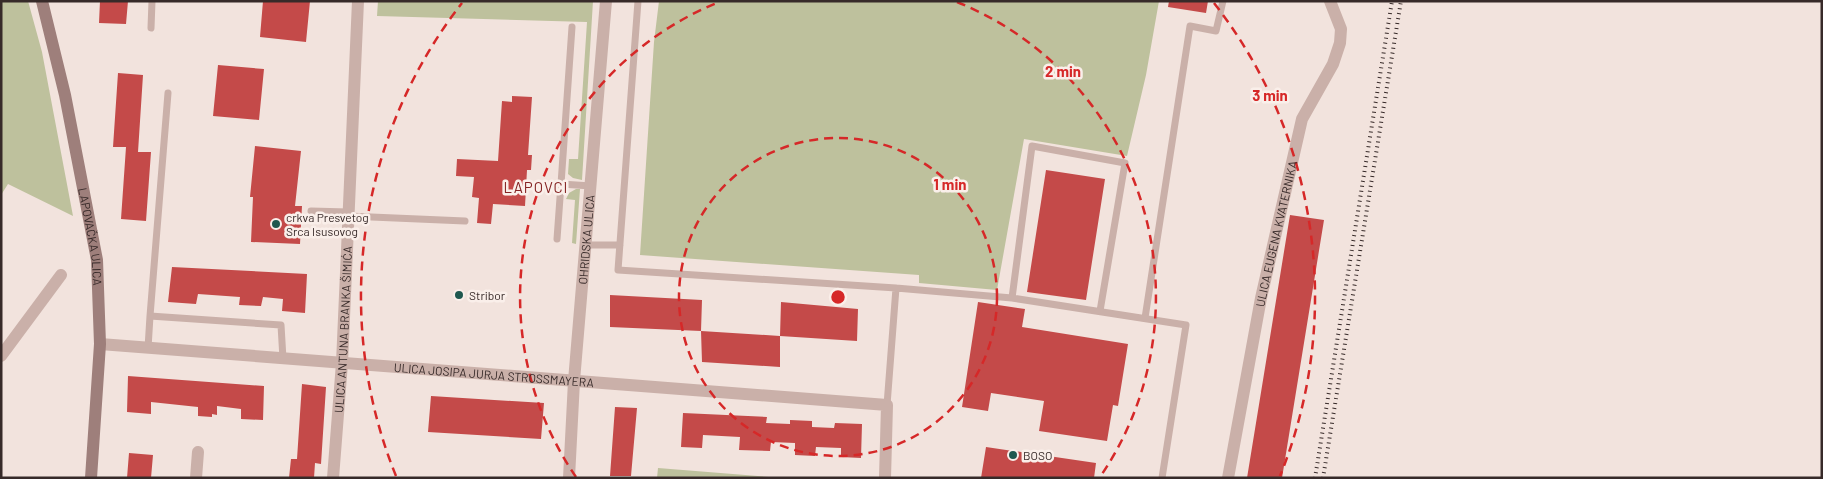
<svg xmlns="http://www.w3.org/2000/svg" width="1823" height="479" viewBox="0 0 1823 479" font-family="Barlow,sans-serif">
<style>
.green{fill:#bec19d}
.building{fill:#c44a49}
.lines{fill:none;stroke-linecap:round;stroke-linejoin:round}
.lane{stroke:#cab0a9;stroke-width:7}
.street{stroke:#cab0a9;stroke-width:12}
.secondary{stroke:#9e7f7b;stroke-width:12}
.rail{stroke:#372a29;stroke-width:4;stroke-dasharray:1 4;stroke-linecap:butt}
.ring{fill:none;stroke:#d62828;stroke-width:2.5;stroke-dasharray:9 6}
.poi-dot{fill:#1f584f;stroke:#faefea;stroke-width:2}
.labels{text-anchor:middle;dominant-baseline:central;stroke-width:5;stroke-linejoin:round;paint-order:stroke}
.poi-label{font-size:12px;fill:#372a29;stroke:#faefea;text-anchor:start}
.street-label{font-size:12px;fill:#372a29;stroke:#faefea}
.quarter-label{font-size:15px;letter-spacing:1px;fill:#852323;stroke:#faefea}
.centre{fill:#d62828;stroke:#faefea;stroke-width:2.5}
.ring-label{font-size:15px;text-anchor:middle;font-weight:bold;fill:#d62828;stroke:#faefea;stroke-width:5;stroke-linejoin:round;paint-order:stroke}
</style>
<rect width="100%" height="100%" fill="#f2e3dd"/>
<path class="green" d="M1,1H28L42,52L73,216L8,184L1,195Z
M378,1H593L582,180L573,178L568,174L569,159H578L587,22L377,16Z
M659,1H1159L1146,75L1127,156L1024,139L997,290L919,283V275L640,255L654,42Z
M576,189H580L576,244L572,243L575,200L566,199L569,193Z
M658,468L781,478H657Z"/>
<path class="building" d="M100,1H128L126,24L99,23Z
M263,1H310L306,42L260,37Z
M1169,1H1208L1206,13L1168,7Z
M218,65L264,69L259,120L213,116Z
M118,73L143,75L138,152H151L146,221L121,219L126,147H113Z
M512,96L532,97L528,155H532L531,170H527L525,206L493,204L491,224L477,223L479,198L472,197L474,177L456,176L457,159L498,161L502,101L512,102Z
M255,146L301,151L295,206H302L300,244L251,242L253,197H250Z
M1046,170L1105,179L1086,300L1027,292Z
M1290,215L1324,220L1282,478H1247Z
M172,267L307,274L305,313L282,311L283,299L263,297L261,306L239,305L240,297L198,294L196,304L168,302Z
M610,295L702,300L701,331L610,327Z
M781,302L858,309L857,341L780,336Z
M978,302L1025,309L1022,327L1128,344L1118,406L1113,405L1107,441L1039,431L1044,401L991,393L988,411L962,407Z
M701,331L780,336V367L702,362Z
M128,376L264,386L263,420L241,419V409L217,406V415L212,414V417L198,416V407L151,402V414L127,412Z
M302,384L326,387L321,464L315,463L314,478H289L291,459H297Z
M431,396L544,403L541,439L428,432Z
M615,407L637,408L631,476H610Z
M683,413L767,417L766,423L790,424V420L812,421V427L834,428L835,423L862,424L861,458L841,457V448L816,447L815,456L795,455V443L771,442L770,451L739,450L740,437L703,435L702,448L681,447Z
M986,447L1096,463L1094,478H981Z
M129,453L153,455L151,478H127Z"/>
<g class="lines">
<path class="lane" d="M638,1L618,270L896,288L1012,298L1186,325L1162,478
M572,27L561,184L591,186
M151,28L152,1
M311,211L348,212
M348,216L465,221
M557,239L561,184
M586,245H620
M1012,298L1032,146L1125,163L1100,311
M150,316L168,93
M1145,318L1190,26L1216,31L1223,1
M148,348L150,316L281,325L283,359
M887,405L896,288"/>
<g class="street">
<path id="s1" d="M100,344L887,405L885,478"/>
<path d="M1,356L61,275"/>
<path d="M196,478L198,452"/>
<path id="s2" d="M333,478L342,363L358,1"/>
<path id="s3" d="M569,478L574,381L606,1"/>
<path id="s4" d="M1228,478L1261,298L1302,119L1333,64L1340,43L1341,29L1330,1"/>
</g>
<path class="secondary" id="s5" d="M42,1L65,95L97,260L100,344L91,478"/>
<path class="rail" d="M1315,478L1392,1
M1323,478L1401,1"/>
</g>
<g class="ring">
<circle cx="838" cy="297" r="159"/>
<path d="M576 477A318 318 0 0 1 719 2M957 2A318 318 0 0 1 1100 477"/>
<path d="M396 476A477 477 0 0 1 462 3M1214 3A477 477 0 0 1 1280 476"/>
</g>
<g class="poi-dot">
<circle cx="276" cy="224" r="5"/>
<circle cx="459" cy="295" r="5"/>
<circle cx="1013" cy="455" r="5"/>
</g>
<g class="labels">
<g class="poi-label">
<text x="286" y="217">crkva Presvetog<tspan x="286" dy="14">Srca Isusovog</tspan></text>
<text x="469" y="295">Stribor</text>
<text x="1023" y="455">BOSO</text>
</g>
<g class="street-label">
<text stroke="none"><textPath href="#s4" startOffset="249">ULICA EUGENA KVATERNIKA</textPath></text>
<text stroke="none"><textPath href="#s5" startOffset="241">LAPOVAČKA ULICA</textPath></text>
<text stroke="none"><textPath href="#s3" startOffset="239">OHRIDSKA ULICA</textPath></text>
<text stroke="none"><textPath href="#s2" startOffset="149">ULICA ANTUNA BRANKA ŠIMIĆA</textPath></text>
<text stroke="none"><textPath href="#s1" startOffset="395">ULICA JOSIPA JURJA STROSSMAYERA</textPath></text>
</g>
<g class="quarter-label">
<text x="536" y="187">LAPOVCI</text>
</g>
</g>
<circle cx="838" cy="297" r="8" class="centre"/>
<g class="ring-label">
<text x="1063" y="77">2 min</text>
<text x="1270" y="101">3 min</text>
<text x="950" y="190">1 min</text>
</g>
<rect width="1823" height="479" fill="none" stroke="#372a29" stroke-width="5"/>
</svg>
